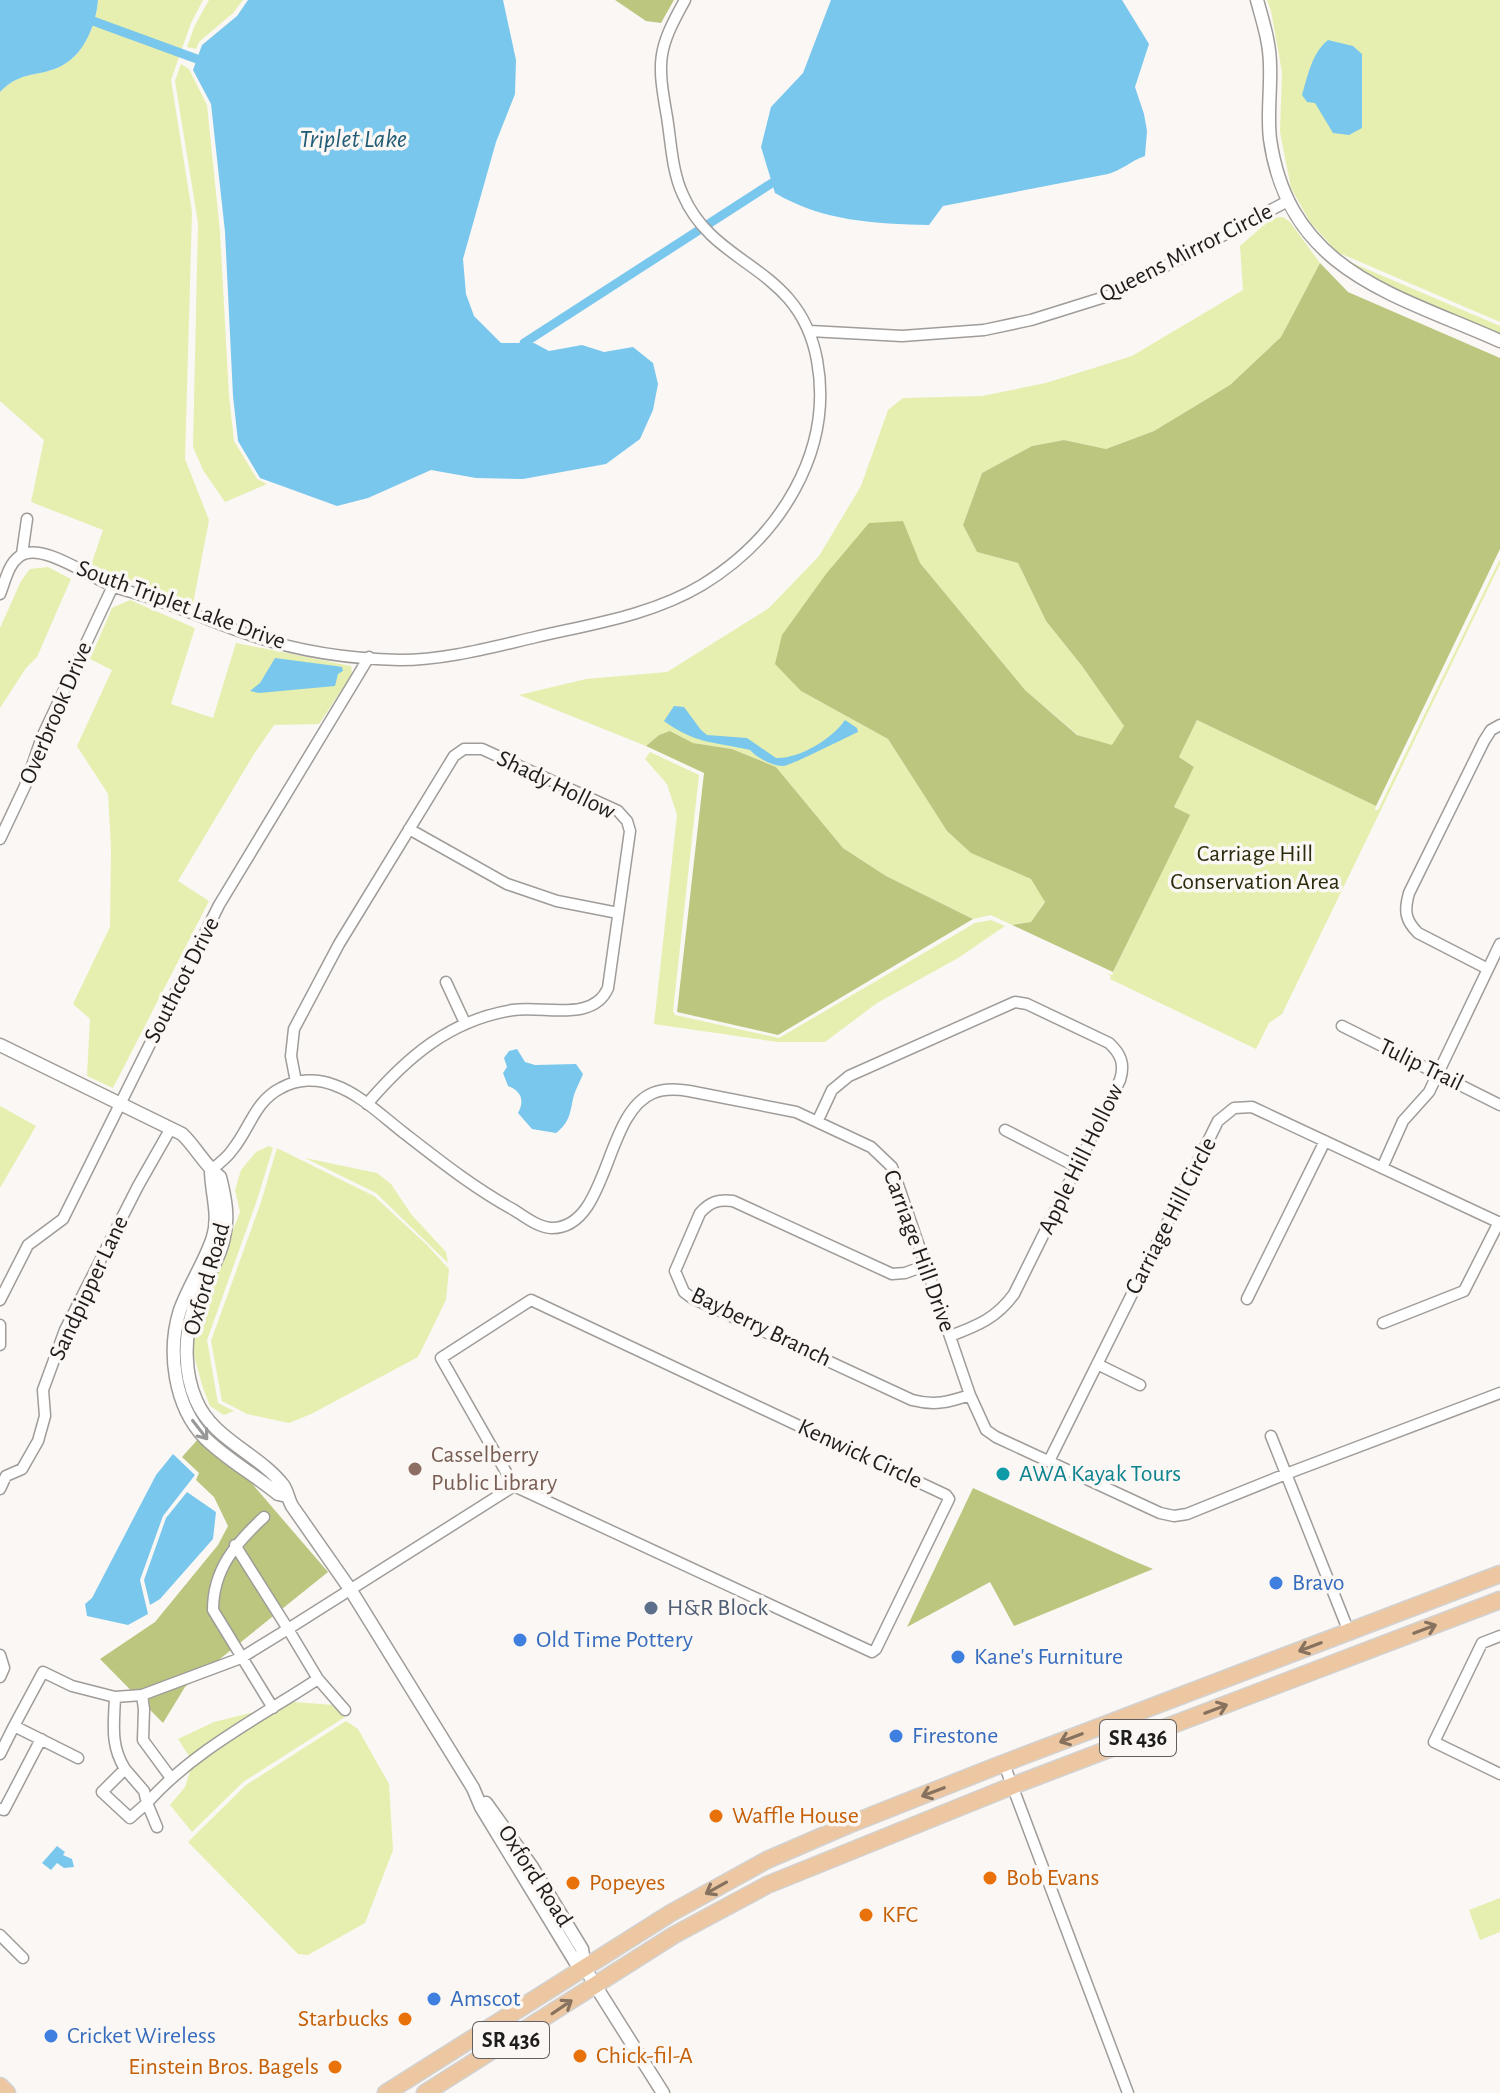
<svg xmlns="http://www.w3.org/2000/svg" width="1500" height="2093" viewBox="0 0 1500 2093" font-family="'Alegreya Sans',sans-serif">
<style>
.green{fill:#e6efaf}
.forest{fill:#bdc67f}
.water{fill:#7ac7ee}
.lines{fill:none;stroke-linecap:round;stroke-linejoin:round}
.canal{stroke:#7ac7ee;stroke-width:9}
.minor-casing{stroke:#9f9c99;stroke-width:13}
.tertiary-casing{stroke:#9f9c99;stroke-width:15}
.primary-casing{stroke:#d2d2d2;stroke-width:19}
.minor{stroke:#fff;stroke-width:10}
.tertiary{stroke:#fff;stroke-width:12}
.primary{stroke:#ecc7a1;stroke-width:16}
.oneway{stroke:#9a9999}
.oneway2{stroke:#86725e}
.education-dot{fill:#8d6e63;stroke:#fbf7f4;stroke-width:3}
.culture-dot{fill:#0f9aa8;stroke:#fbf7f4;stroke-width:3}
.shop-dot{fill:#3f7fe0;stroke:#fbf7f4;stroke-width:3}
.service-dot{fill:#5c6f8a;stroke:#fbf7f4;stroke-width:3}
.food-dot{fill:#e8710a;stroke:#fbf7f4;stroke-width:3}
.labels{text-anchor:middle;dominant-baseline:central;stroke-width:7;stroke-linejoin:round;paint-order:stroke}
.shield{fill:#fbf7f4;stroke:#615e5d;stroke-width:2}
.shield-label{font-size:22px;font-weight:bold;fill:#1f1d1c}
.street-label{font-size:24px;fill:#1f1d1c;stroke:#fbf7f4}
.park-label{font-size:24px;fill:#292c0c;stroke:#fbf7f4}
.education-label{font-size:24px;fill:#785e54;stroke:#fbf7f4;text-anchor:start}
.culture-label{font-size:24px;fill:#0d838f;stroke:#fbf7f4;text-anchor:start}
.shop-label{font-size:24px;fill:#366cbe;stroke:#fbf7f4;text-anchor:start}
.service-label{font-size:24px;fill:#4e5e75;stroke:#fbf7f4;text-anchor:start}
.food-label{font-size:24px;fill:#c56008;stroke:#fbf7f4;text-anchor:start}
.water-label{font-size:26px;font-style:italic;fill:#215c77;stroke:#fbf7f4}
</style>
<rect width="100%" height="100%" fill="#fbf7f4"/>
<path class="green" d="M98,0H203L191,23L171,80L192,212L185,459L209,520L193,604L91,565L103,530L31,502L44,440L0,401V92C22,69 40,78 63,65C85,53 96,24 98,0Z
M209,0H243L233,13L199,42L196,49L187,47L195,25Z
M1267,0H1500V322L1337,252L1310,222L1291,188L1280,132L1282,72L1271,11Z
M181,64L189,69L207,105L220,232L229,396L234,441L257,479L267,484L225,502L203,470L193,447L198,223L175,81Z
M1283,217L1290,222L1320,263L1281,337L1230,385L1154,431L1106,449L1064,440L1032,446L982,473L963,525L977,552L1018,563L1046,621L1082,666L1124,726L1112,746L1078,735L1025,690L920,563L902,521L801,691L888,739L947,831L972,853L1031,879L1045,901L1031,922L1012,925L991,915L973,919L886,876L843,848L776,767L732,749L693,743L670,731L659,735L646,746L519,695L586,679L667,672L769,608L819,556L861,486L888,410L903,398L982,396L1046,383L1132,356L1243,290L1240,246L1272,218Z
M1336,256L1500,326V337L1366,277Z
M1500,559V564L1282,1014L1269,1023L1256,1049L1110,979L1111,976L1106,973L1112,975L1189,815L1174,807L1194,767L1179,757L1197,720L1376,806L1375,810H1378Z
M48,567L71,579L37,657L26,668L0,708V628L21,581L30,569Z
M130,600L195,628L171,704L213,718L236,643L351,666L352,674L319,724L274,725L254,754L178,881L209,901L113,1088L87,1076L90,1019L73,1004L110,927L111,848L108,794L77,746L112,670L90,659L112,608Z
M650,752L699,775L673,1011L675,1015L779,1038L975,923L991,920L1005,926L958,958L877,1003L825,1042H778L654,1024L677,815L667,784L645,759Z
M0,1106L36,1126L0,1188Z
M269,1146L273,1148L257,1200L207,1340L218,1403L234,1411L224,1415L210,1406L203,1388L193,1352L196,1326L240,1212L235,1190L241,1170L256,1152Z
M277,1148L374,1196L426,1244L449,1269L446,1300L418,1357L311,1414L289,1423L247,1414L222,1401L211,1341L261,1202Z
M305,1158L377,1173L391,1184L411,1214L446,1252L448,1263L376,1193Z
M294,1702L334,1705L345,1717L243,1782L192,1832L170,1805L185,1787L193,1762L178,1739L214,1722Z
M346,1721L358,1729L389,1784L393,1850L365,1923L308,1955L298,1954L188,1842L246,1785Z
M1500,1898V1932L1480,1940L1469,1910Z"/>
<path class="forest" d="M615,0H674L661,23L646,21Z
M1320,263L1348,292L1500,358V549L1376,806L1197,720L1179,757L1194,767L1174,807L1190,815L1113,972L1012,925L1031,922L1045,902L1031,879L971,853L947,831L888,739L801,691L775,664L782,635L826,574L869,523L903,521L920,563L1025,690L1077,735L1112,745L1124,726L1082,666L1046,621L1018,563L977,552L963,525L982,473L1032,446L1064,440L1106,449L1154,431L1230,385L1281,337Z
M670,731L693,743L732,749L776,767L843,848L886,876L973,919L778,1035L677,1012L704,773L646,746L659,735Z
M199,1438L248,1479L328,1572L185,1687L163,1723L100,1659L155,1622L218,1545L228,1526L214,1497L196,1480L199,1473L182,1457Z
M973,1488L1127,1558L1153,1569L1014,1626L990,1582L907,1627Z"/>
<path class="water" d="M0,0H98C96,24 85,53 63,65C40,78 22,69 0,92Z
M248,0H503L516,60L515,94L496,142L463,259L466,294L474,316L501,343H534L549,351L582,345L604,352L633,347L653,363L658,384L653,410L640,439L606,464L523,479L476,478L431,470L368,498L337,506L260,478L238,441L233,396L225,232L211,104L193,70L202,45L237,16Z
M831,0H1122L1149,44L1135,87L1144,114L1147,131L1145,156C1131,161 1122,170 1108,174L943,206L929,225C875,224 822,221 775,193L761,147L771,107L803,73Z
M1328,40L1353,46L1362,54V128L1349,135L1333,133L1315,103L1307,102L1302,95C1308,75 1312,53 1328,40Z
M275,658L336,666L342,667L343,671L338,674L335,686L259,693L250,691L260,683Z
M674,706L684,707L701,730L707,735L747,738L776,758C799,759 832,739 845,720L857,728L858,732C847,737 790,766 783,766C773,766 757,758 750,750C715,742 695,744 664,721Z
M517,1049L525,1062L535,1065L576,1064L583,1074C580,1082 575,1090 573,1099C570,1114 569,1123 556,1133L532,1129L518,1113C525,1100 521,1091 508,1086L503,1073L507,1067L504,1058L509,1051Z
M173,1454L195,1475L163,1516L140,1580L148,1614L128,1625L87,1616L85,1604L92,1598L156,1475Z
M187,1492L216,1512L213,1539L160,1599L150,1605L144,1580L166,1518Z
M57,1846L65,1852L63,1855L72,1859L74,1867L64,1868L57,1863L51,1870L42,1863Z"/>
<g class="lines">
<path class="canal" d="M93,21L197,59
M524,343L772,183"/>
<defs>
<path id="minor" d="M810,331L902,336L984,330L1031,320L1111,295L1286,202
M22,554L27,519
M0,594C5,582 8,564 20,556C41,541 91,578 113,586C122,590 132,592 141,595C178,606 213,623 250,635C297,651 351,659 400,660C446,660 492,647 536,637C592,624 652,615 702,585C779,538 834,452 817,360C799,264 715,269 683,195C672,172 671,142 667,117C657,61 657,50 685,0
M409,829L507,884L557,901L618,913
M0,839L25,786L42,737L113,586
M1488,969L1418,933C1405,920 1404,911 1409,893L1484,741L1491,730L1500,725
M446,982L465,1023
M1342,1026L1500,1105
M296,1082L291,1056L294,1029L339,944L454,756L464,749H482L618,811L627,821L630,831L608,988C593,1023 543,1005 513,1010C450,1020 407,1057 367,1104
M818,1120L832,1090L849,1076L1015,1002L1027,1004L1109,1043C1121,1054 1125,1064 1120,1080L1014,1294C997,1318 977,1326 950,1336
M1005,1130L1077,1167
M1382,1168L1403,1121L1429,1092L1500,944
M211,1170C219,1164 227,1158 233,1149C250,1128 255,1101 281,1088C297,1079 317,1078 334,1085C360,1094 382,1116 404,1133C440,1161 474,1188 514,1210C525,1217 539,1228 552,1228C609,1228 604,1113 653,1093C665,1088 677,1089 689,1091L796,1112L871,1147L892,1167L970,1395L986,1430L996,1437L1160,1513L1174,1516L1187,1514L1286,1474L1500,1393
M927,1265L905,1273L892,1274L733,1201C718,1199 710,1202 700,1213L675,1271L684,1292L692,1298L912,1400C935,1406 949,1402 970,1395
M1247,1299L1325,1141
M0,1300L28,1245L63,1219L219,905L369,657
M1383,1323L1464,1291L1499,1222
M0,1325V1345
M1097,1364L1140,1385
M1271,1436L1349,1632
M1049,1461L1218,1121L1234,1108L1252,1107L1500,1223
M0,1489L6,1476L22,1469L38,1441L45,1416L43,1390L65,1330L138,1186L171,1128
M264,1517C236,1543 213,1569 213,1610L273,1708
M1500,1636L1482,1643L1434,1742L1500,1774
M0,1655L4,1668L0,1677
M318,1679L345,1710
M142,1695L241,1658L288,1629L235,1545
M0,1754L14,1726
M78,1758L14,1726L43,1672L72,1686L115,1697
M1004,1764L1128,2093
M125,1769C110,1745 114,1724 115,1697L142,1695L144,1709L143,1740L171,1778
M125,1769L144,1791L147,1803L130,1818L102,1792Z
M0,1809L4,1810L41,1739
M157,1827L147,1803C193,1751 260,1717 318,1679L288,1629L514,1486L872,1652L876,1649L949,1499L946,1495L531,1300L441,1358L514,1486
M0,1935L23,1958"/>
<path id="tertiary" d="M1257,0C1263,22 1270,43 1270,66C1271,90 1267,115 1270,139C1289,272 1395,294 1500,341
M0,1045L182,1134C196,1147 205,1166 220,1177C225,1197 229,1217 224,1237C219,1263 200,1285 193,1310C184,1338 184,1373 196,1400C212,1439 258,1453 283,1485C287,1490 288,1499 292,1506L350,1589L473,1788L481,1807L576,1963L585,1968
M211,1170C211,1192 220,1215 213,1237C205,1262 189,1285 180,1310C167,1351 174,1406 205,1438C226,1459 255,1475 278,1494L287,1496
M486,1803L532,1867L582,1949L585,1968L595,1985L663,2093"/>
<path id="primary" d="M0,2086L7,2093
M386,2093L671,1913L767,1860L848,1825L989,1769L1500,1574
M425,2093L674,1935L767,1885L1012,1786L1500,1600"/>
</defs>
<use href="#minor" class="minor-casing"/>
<use href="#tertiary" class="tertiary-casing"/>
<use href="#primary" class="primary-casing"/>
<use href="#minor" class="minor"/>
<use href="#tertiary" class="tertiary"/>
<use href="#primary" class="primary"/>
</g>
<defs><path id="oneway-shaft" d="M-6 0H5M1.5-3L5.5 0L1.5 3" fill="none" stroke-width="1.6" stroke-linecap="round" stroke-linejoin="round" transform="scale(2)"/></defs>
<use class="oneway" href="#oneway-shaft" transform="translate(200 1430) rotate(52)"/>
<g class="oneway2">
<use href="#oneway-shaft" transform="translate(1425 1629) rotate(-21)"/>
<use href="#oneway-shaft" transform="translate(1310 1647) rotate(159)"/>
<use href="#oneway-shaft" transform="translate(1216 1709) rotate(-21)"/>
<use href="#oneway-shaft" transform="translate(1071 1738) rotate(159)"/>
<use href="#oneway-shaft" transform="translate(933 1792) rotate(159)"/>
<use href="#oneway-shaft" transform="translate(716 1888) rotate(151)"/>
<use href="#oneway-shaft" transform="translate(562 2007) rotate(-34)"/>
</g>
<circle class="education-dot" cx="415" cy="1469" r="8"/>
<circle class="culture-dot" cx="1003" cy="1474" r="8"/>
<g class="shop-dot">
<circle cx="1276" cy="1583" r="8"/>
<circle cx="520" cy="1640" r="8"/>
<circle cx="958" cy="1657" r="8"/>
<circle cx="896" cy="1736" r="8"/>
<circle cx="434" cy="1999" r="8"/>
<circle cx="51" cy="2036" r="8"/>
</g>
<circle class="service-dot" cx="651" cy="1608" r="8"/>
<g class="food-dot">
<circle cx="716" cy="1816" r="8"/>
<circle cx="990" cy="1878" r="8"/>
<circle cx="573" cy="1883" r="8"/>
<circle cx="866" cy="1915" r="8"/>
<circle cx="405" cy="2019" r="8"/>
<circle cx="580" cy="2056" r="8"/>
<circle cx="335" cy="2067" r="8"/>
</g>
<g class="labels">
<g class="shield">
<rect x="1100" y="1720" width="76" height="36" rx="6"/>
<rect x="473" y="2022" width="76" height="36" rx="6"/>
</g>
<g class="shield-label">
<text x="1138" y="1738">SR 436</text>
<text x="511" y="2040">SR 436</text>
</g>
<g class="street-label">
<text transform="translate(1186 253) rotate(-27)">Queens Mirror Circle</text>
<text transform="translate(181 605) rotate(20)">South Triplet Lake Drive</text>
<text transform="translate(56 713) rotate(-67)">Overbrook Drive</text>
<text transform="translate(556 785) rotate(26)">Shady Hollow</text>
<text transform="translate(182 980) rotate(-63)">Southcot Drive</text>
<text transform="translate(1421 1065) rotate(26)">Tulip Trail</text>
<text transform="translate(1081 1159) rotate(-64)">Apple Hill Hollow</text>
<text transform="translate(1171 1216) rotate(-63)">Carriage Hill Circle</text>
<text transform="translate(919 1251) rotate(70)">Carriage Hill Drive</text>
<text transform="translate(207 1279) rotate(-74)">Oxford Road</text>
<text transform="translate(89 1288) rotate(-65)">Sandpipper Lane</text>
<text transform="translate(761 1327) rotate(26)">Bayberry Branch</text>
<text transform="translate(860 1454) rotate(25)">Kenwick Circle</text>
<text transform="translate(535 1876) rotate(57)">Oxford Road</text>
</g>
<g class="park-label">
<text x="1255" y="854">Carriage Hill<tspan x="1255" dy="28">Conservation Area</tspan></text>
</g>
<g class="education-label">
<text x="431" y="1455">Casselberry<tspan x="431" dy="28">Public Library</tspan></text>
</g>
<g class="culture-label">
<text x="1019" y="1474">AWA Kayak Tours</text>
</g>
<g class="shop-label">
<text x="1292" y="1583">Bravo</text>
<text x="536" y="1640">Old Time Pottery</text>
<text x="974" y="1657">Kane's Furniture</text>
<text x="912" y="1736">Firestone</text>
<text x="450" y="1999">Amscot</text>
<text x="67" y="2036">Cricket Wireless</text>
</g>
<g class="service-label">
<text x="667" y="1608">H&amp;R Block</text>
</g>
<g class="food-label">
<text x="732" y="1816">Waffle House</text>
<text x="1006" y="1878">Bob Evans</text>
<text x="589" y="1883">Popeyes</text>
<text x="882" y="1915">KFC</text>
<text x="389" y="2019" text-anchor="end">Starbucks</text>
<text x="596" y="2056">Chick-fil-A</text>
<text x="319" y="2067" text-anchor="end">Einstein Bros. Bagels</text>
</g>
<g class="water-label">
<text x="353" y="139">Triplet Lake</text>
</g>
</g>
</svg>
